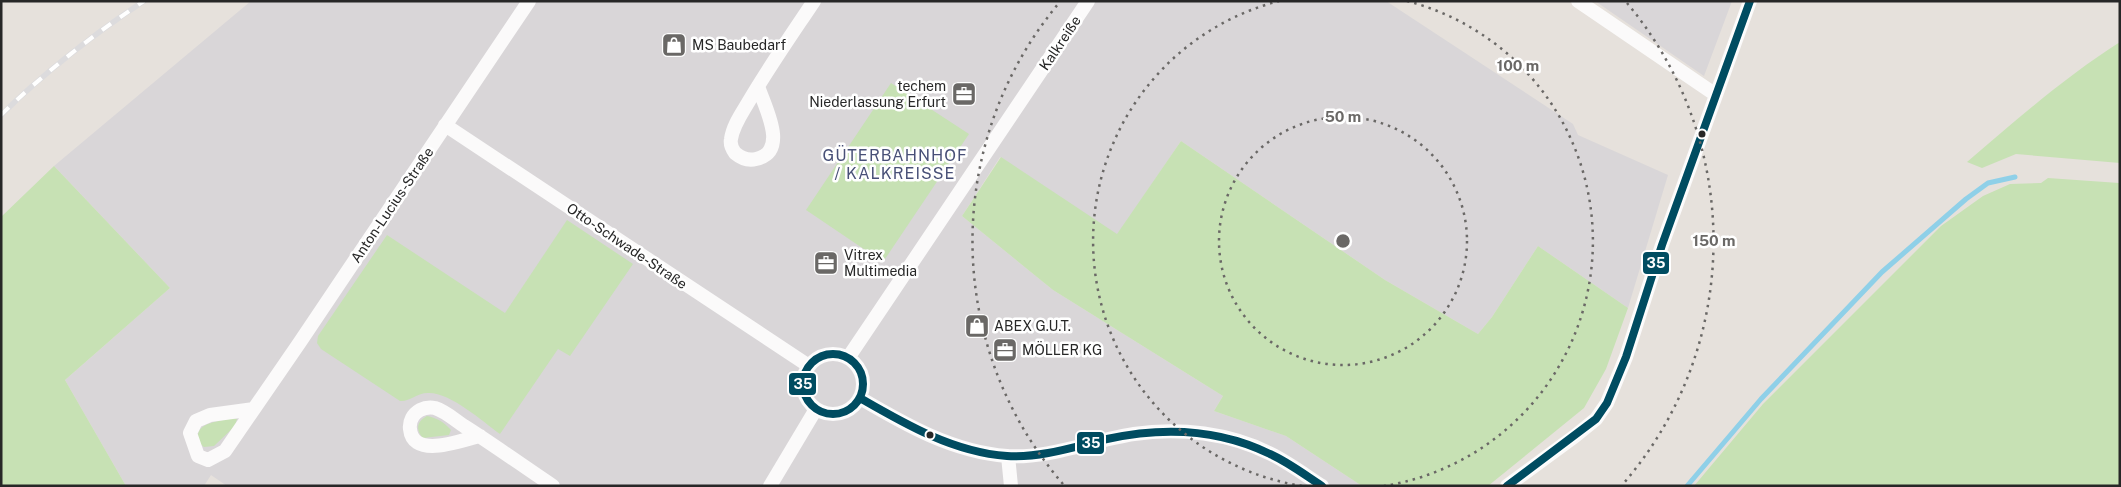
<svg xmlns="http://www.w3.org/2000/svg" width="2121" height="487" viewBox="0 0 2121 487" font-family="'Public Sans',sans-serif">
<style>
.industrial{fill:#d9d6d8}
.green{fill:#c7e1b4}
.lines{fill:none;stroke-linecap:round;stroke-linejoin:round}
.stream{stroke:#8fd0e8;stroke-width:5}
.minor{stroke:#fbfafa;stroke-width:14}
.rail-casing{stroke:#dcdbdd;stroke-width:5.5}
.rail{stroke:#fff;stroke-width:4;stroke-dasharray:11;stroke-linecap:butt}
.bus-1-casing{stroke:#fff;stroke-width:11}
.bus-1{stroke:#004c61;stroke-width:8}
.ring{fill:none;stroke:#6a6866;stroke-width:2.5;stroke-dasharray:2.5 5}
.bus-dot{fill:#272727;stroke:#fff;stroke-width:2}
.labels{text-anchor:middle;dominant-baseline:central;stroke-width:5;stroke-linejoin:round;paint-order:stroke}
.street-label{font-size:14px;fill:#272727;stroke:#fff}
.poi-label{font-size:14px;fill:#272727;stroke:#fff;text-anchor:start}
.quarter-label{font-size:16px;letter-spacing:1px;fill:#485077;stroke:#fff}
.centre{fill:#6a6866;stroke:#fff;stroke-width:2.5}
.ring-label{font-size:15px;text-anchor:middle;font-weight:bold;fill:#6a6866;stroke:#fff;stroke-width:5;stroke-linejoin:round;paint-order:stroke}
.line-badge{stroke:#fff;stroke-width:2}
.badge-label{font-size:14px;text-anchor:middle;font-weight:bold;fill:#fff}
</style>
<rect width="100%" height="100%" fill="#e6e1dc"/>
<path class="industrial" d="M251,1H1386L1573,124L1578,135L1668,175L1628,308L1538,246L1492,317L1478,334L1385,280L1181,141L1117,235L1000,157L962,216L1053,290L1223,396L1214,411L1286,436L1362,486H227L211,475L204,486H126L65,380L170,288L54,166Z
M1595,1H1732L1704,76Z"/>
<path class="green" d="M2120,42V163L2016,154L1982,168L1967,162C2016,120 2065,77 2120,42Z
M891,83L969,134L883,262L806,210Z
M1181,141L1385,280L1478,334L1492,317L1538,246L1628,308L1606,369L1584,408L1488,486H1362L1286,436L1214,411L1223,396L1053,290L962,216L1001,157L1117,234Z
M54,166L170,288L65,380L126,486H1V217Z
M2048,178L2119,183L2120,178V486H1694L1763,404L1941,226L1983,196L2010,184L2041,183Z
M567,220L633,264L570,356L558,349L500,434C482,421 451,393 429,393C418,392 410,402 400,401L321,349L317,343L318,336L387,235L505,313Z
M427,416C437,418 444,422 451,430L449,435L423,438C415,430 417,421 427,416Z
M233,418L237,419L235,426L214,446L204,447L199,443C192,422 218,422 233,418Z"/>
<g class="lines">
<path class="stream" d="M1687,486L1761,399L1882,272L1966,199L1988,183L2015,177"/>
<path class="minor" d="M1578,1L1716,95
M758,86C764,106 790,151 756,159C748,161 741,158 735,153C732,149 730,144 731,139C733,125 742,113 749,101C769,67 792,34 814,1
M445,125L809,366
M803 384a30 30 0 1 1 60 0a30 30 0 1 1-60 0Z
M848,358L1088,1
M860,398C906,425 953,452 1007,456C1049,459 1093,440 1134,434C1179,427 1230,433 1271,454C1289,463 1305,475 1322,486
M254,409L210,415L196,421L190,433L198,456L208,460L225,451L300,342L529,1
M480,436C462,440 413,460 410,429C409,421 413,414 420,410C424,408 430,407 435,408C445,411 455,420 464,426C494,445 523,466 553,486
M1008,456L1011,486
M770,486L816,409
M1507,486L1575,436L1596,419L1607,403L1626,357L1662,245L1750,1"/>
<defs>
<path id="rail" d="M1,115C44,73 94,34 144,1"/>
</defs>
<use href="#rail" class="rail-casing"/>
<use href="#rail" class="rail"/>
<defs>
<path id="bus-1" d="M803 384a30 30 0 1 1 60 0a30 30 0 1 1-60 0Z
M860,398C905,424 953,452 1007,456C1041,458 1074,447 1107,439C1162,427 1219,429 1270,454C1288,462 1305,475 1322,486
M1507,486L1596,419L1607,403L1626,357L1662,245L1750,1"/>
</defs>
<use href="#bus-1" class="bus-1-casing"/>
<use href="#bus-1" class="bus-1"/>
</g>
<g class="ring">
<circle cx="1343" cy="241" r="124"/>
<path d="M1302 486A248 248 0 0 1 1279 1M1407 1A248 248 0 0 1 1384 486"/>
<path d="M1063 484A371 371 0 0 1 1059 3M1627 3A371 371 0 0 1 1623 484"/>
</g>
<defs>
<symbol id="shop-square" viewBox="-11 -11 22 22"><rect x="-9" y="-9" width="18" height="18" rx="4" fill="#6a6866" stroke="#fff"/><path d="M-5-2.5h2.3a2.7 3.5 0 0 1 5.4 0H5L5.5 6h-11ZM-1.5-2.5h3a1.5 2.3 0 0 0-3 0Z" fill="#fff"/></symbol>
<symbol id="office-square" viewBox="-11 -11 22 22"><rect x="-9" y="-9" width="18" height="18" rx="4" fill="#6a6866" stroke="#fff"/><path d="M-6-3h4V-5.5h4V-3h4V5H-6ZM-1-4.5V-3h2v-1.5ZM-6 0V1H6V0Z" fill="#fff"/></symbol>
</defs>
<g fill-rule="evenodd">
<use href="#shop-square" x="660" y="31" width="28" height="28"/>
<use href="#office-square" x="950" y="80" width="28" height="28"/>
<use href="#office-square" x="812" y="249" width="28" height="28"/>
<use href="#shop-square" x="963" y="312" width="28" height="28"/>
<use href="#office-square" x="991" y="336" width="28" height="28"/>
</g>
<g class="bus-dot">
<circle cx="1702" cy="134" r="4.5"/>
<circle cx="930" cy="435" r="4.5"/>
</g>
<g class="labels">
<g class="street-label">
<text transform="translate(1060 43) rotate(-56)">Kalkreiße</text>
<text transform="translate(392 205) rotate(-56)">Anton-Lucius-Straße</text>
<text transform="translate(627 246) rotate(34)">Otto-Schwade-Straße</text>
</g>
<g class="poi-label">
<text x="692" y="45">MS Baubedarf</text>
<text x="946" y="86" text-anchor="end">techem<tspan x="946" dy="16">Niederlassung Erfurt</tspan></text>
<text x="844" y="255">Vitrex<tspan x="844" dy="16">Multimedia</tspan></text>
<text x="994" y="326">ABEX G.U.T.</text>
<text x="1022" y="350">MÖLLER KG</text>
</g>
<g class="quarter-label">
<text x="895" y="155">GÜTERBAHNHOF<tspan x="895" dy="18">/ KALKREISSE</tspan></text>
</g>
</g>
<circle cx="1343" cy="241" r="8" class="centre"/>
<g class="ring-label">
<text x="1518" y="71">100 m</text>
<text x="1343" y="122">50 m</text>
<text x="1714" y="246">150 m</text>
</g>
<g class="line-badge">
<rect x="1642" y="251" width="28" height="24" rx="5" fill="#004c61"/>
<rect x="788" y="372" width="29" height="24" rx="5" fill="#004c61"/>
<rect x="1076" y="431" width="29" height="24" rx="5" fill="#004c61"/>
</g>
<g class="badge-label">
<text x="1656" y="268">35</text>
<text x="803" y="389">35</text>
<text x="1091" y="448">35</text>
</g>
<rect width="2121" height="487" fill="none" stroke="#272727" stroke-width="5"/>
</svg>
